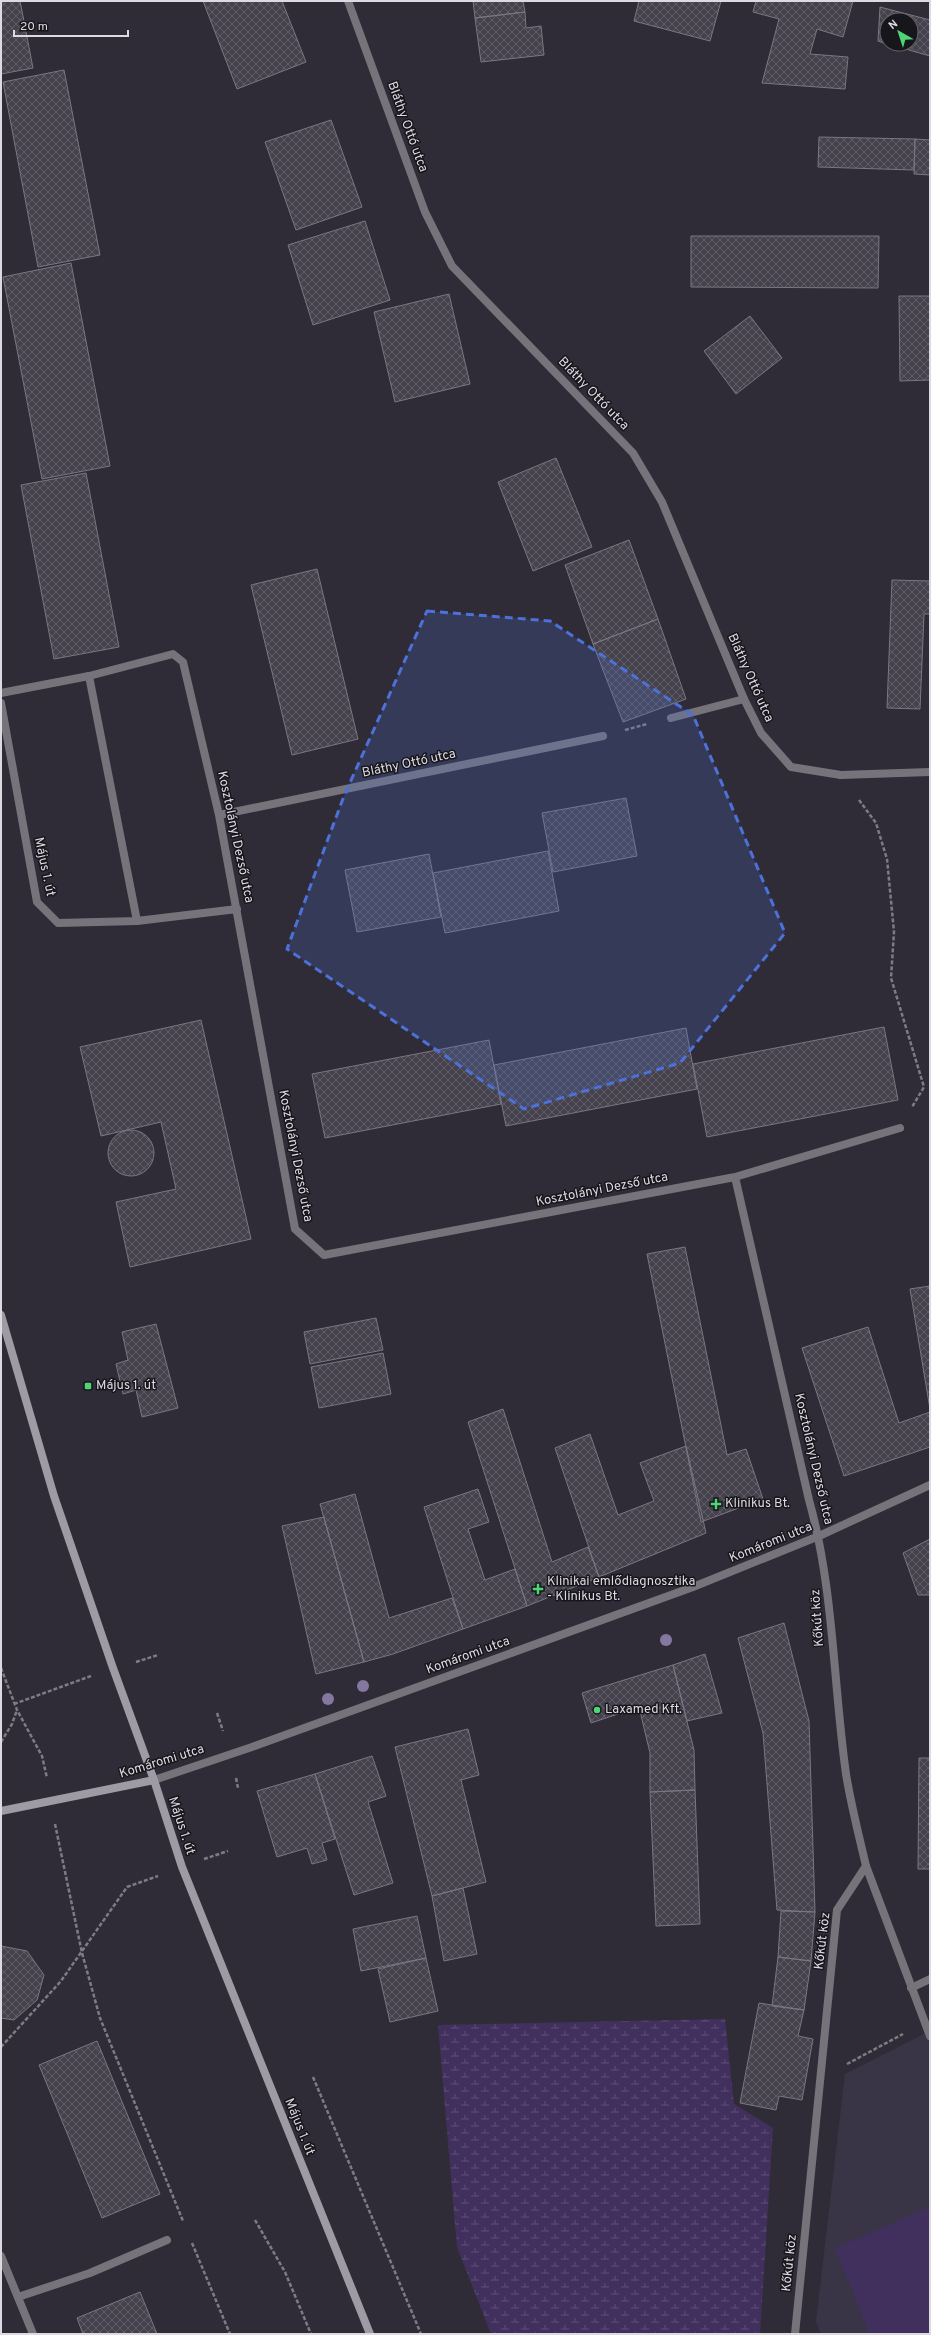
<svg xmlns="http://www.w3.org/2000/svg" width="931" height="2335" viewBox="0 0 931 2335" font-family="Overpass,sans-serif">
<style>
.built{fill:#3a3546}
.wetland{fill:url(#wetland-marsh)}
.green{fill:#41305e}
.building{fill:url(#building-cross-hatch);stroke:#7a7683}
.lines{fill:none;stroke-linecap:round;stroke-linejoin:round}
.path{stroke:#7f7b85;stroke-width:2.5;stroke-dasharray:4 2;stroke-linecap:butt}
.service{stroke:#76747a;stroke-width:8}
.minor{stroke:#76747a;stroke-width:8}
.secondary{stroke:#9e9ba4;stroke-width:8}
.tree{fill:#8578a0}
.marked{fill:#4d71da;fill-opacity:0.2;stroke:#4d71da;stroke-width:3;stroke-dasharray:8 5;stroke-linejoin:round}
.poi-dot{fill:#4ed675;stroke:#17161b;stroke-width:1.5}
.labels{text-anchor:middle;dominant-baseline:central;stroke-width:3;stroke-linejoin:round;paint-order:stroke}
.street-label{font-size:13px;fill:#dddae2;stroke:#17161b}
.poi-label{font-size:13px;fill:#dddae2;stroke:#17161b;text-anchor:start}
</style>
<defs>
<pattern id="wetland-marsh" width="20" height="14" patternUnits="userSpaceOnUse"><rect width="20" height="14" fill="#41305e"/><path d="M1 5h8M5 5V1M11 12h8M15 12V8" fill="none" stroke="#5c4d75"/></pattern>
<pattern id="building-cross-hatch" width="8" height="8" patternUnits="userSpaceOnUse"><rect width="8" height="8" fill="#45424d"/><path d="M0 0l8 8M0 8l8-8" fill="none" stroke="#5f5d66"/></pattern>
</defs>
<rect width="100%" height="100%" fill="#302c37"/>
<path class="built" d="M930,2031V2334H821L816,2322L845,2074Z"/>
<path class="wetland" d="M725,2019L734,2104L773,2128L760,2334H491L457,2247L438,2025Z"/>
<path class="green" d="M930,2207V2334H870L835,2248Z"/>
<path class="building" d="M1,1H20L33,68L1,74Z
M203,1H282L306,62L237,89Z
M473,1H523L525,12L475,18Z
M639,1H721L710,41L634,21Z
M756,1H853L843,37L817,29L810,54L848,57L845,89L762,83L779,19L753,12Z
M880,7L930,20V56L888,44H911V20H887V44L878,41Z
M525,12L526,28L541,26L544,55L481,62L475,18Z
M64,70L100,255L38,267L3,82Z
M331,120L362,207L296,230L265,142Z
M819,137L915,139L914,170L818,167Z
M915,139L930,140V175L914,174Z
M365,221L390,300L313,325L288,245Z
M691,236H879L878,288L691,287Z
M71,263L110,466L42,479L3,277Z
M449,294L470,384L395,402L374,312Z
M899,296H930V380L900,381Z
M750,316L782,358L736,394L704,351Z
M556,458L592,547L533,571L498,482Z
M86,473L119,647L54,659L21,485Z
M629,540L658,619L593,644L565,565Z
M317,569L358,739L292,755L251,585Z
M892,580L930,581V614H924L920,709L887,708Z
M658,619L686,699L623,722L593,644Z
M626,798L637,856L553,872L542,813Z
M548,851L559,911L445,933L433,873Z
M429,854L441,917L357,932L345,870Z
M201,1020L251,1239L130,1267L116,1202L176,1189L161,1122L101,1136L80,1047Z
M884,1027L898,1100L707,1137L693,1064Z
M686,1028L697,1089L506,1126L494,1065Z
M489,1040L501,1104L325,1138L312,1074Z
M108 1153a23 23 0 1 1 46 0a23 23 0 1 1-46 0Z
M685,1247L727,1455L746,1449L763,1499L701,1522L647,1254Z
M930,1286V1409L910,1289Z
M376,1318L383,1350L310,1364L304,1332Z
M156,1324L178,1408L142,1417L136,1390L123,1394L116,1364L128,1360L122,1332Z
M868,1327L899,1423L930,1412V1447L844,1476L802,1348Z
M383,1353L391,1394L319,1408L311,1367Z
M503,1409L552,1562L588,1547L599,1577L527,1606L468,1422Z
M590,1434L618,1515L654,1501L640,1463L686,1446L706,1533L599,1577L555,1448Z
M478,1489L489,1522L468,1529L485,1580L515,1569L527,1606L463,1629L424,1507Z
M355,1494L389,1618L452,1598L463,1629L393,1654L364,1662L320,1504Z
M324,1517L364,1662L316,1674L282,1526Z
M930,1539V1595H918L903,1553Z
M784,1623L809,1721L815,1912L777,1910L763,1733L738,1638Z
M705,1654L722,1713L687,1721L673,1665Z
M673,1665L694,1750L695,1790L650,1792V1753L639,1707L591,1723L582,1693Z
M468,1729L479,1775L461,1780L486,1882L432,1896L395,1747Z
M372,1756L386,1796L368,1802L393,1883L354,1895L315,1774Z
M919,1758H930V1869H918Z
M315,1774L335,1839L322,1843L327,1860L312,1864L307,1848L277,1857L257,1791Z
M695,1790L700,1924L656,1926L650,1792Z
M463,1888L477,1954L444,1961L432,1896Z
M781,1911L815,1912L811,1961L778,1957Z
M417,1916L426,1958L361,1971L353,1929Z
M1,1946L27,1951L44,1975L37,2000L14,2020L1,2018Z
M778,1957L811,1961L804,2010L772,2006Z
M426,1958L438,2011L390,2022L378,1969Z
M759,2003L804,2010L798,2036L813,2039L802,2100L779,2096L776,2110L740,2103Z
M97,2041L160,2194L102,2218L39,2065Z
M140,2292L157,2334H83L77,2318Z"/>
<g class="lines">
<path class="path" d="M625,730L647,724
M859,800L876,823L887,859L894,932L891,978L924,1087L912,1107
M136,1662L158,1655
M1,1668L17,1710L42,1756L47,1778
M14,1704L91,1676
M217,1713L223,1731
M1,1742L12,1724L17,1710
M236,1778L238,1788
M55,1824L82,1953L100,2018L183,2221
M204,1859L228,1851
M1,2047L61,1981L127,1887L158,1876
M847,2064L903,2034
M313,2077L421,2334
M255,2220L285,2272L311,2334
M192,2243L230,2334"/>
<path class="service" d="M89,676L137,921
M671,718L744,699
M841,775L930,772
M866,1866L930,2036
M911,1988L930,1979
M18,2297L90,2273L167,2240"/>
<path class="minor" d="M348,1L425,212L452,266L633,453L662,502L744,699L761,733L791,767L841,775
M1,693L89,676L173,654L183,662L219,815L295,1229L324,1255L735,1177L900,1128
M1,703L37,902L58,923L137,921L237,909
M219,815L603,736
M735,1177L809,1500C834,1589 833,1682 846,1774C851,1805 859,1836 866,1866L837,1910L795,2334
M154,1780L252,1747L693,1587L819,1536L930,1485
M1,2256L33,2334"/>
<path class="secondary" d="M1,1315L54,1496L113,1668L154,1780L182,1867L370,2334
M1,1811L154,1780"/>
</g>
<g class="tree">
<circle cx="666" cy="1640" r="6"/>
<circle cx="363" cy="1686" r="6"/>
<circle cx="328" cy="1699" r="6"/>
</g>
<path class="marked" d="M427,611L550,621L693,715L785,933L680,1063L524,1109L287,949L344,796Z"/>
<g class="poi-dot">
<rect x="84" y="1382" width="8" height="8" rx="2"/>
<path d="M714 1498h4v4h4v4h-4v4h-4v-4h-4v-4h4z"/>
<path d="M536 1583h4v4h4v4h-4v4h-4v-4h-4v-4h4z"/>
<circle cx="597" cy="1710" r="4"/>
</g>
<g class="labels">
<g class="street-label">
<text transform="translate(407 127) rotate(70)">Bláthy Ottó utca</text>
<text transform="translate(593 394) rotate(46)">Bláthy Ottó utca</text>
<text transform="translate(750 678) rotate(66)">Bláthy Ottó utca</text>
<text transform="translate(409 764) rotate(-12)">Bláthy Ottó utca</text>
<text transform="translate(235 837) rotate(78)">Kosztolányi Dezső utca</text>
<text transform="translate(44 867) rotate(78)">Május 1. út</text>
<text transform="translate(295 1156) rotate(79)">Kosztolányi Dezső utca</text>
<text transform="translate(602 1190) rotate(-11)">Kosztolányi Dezső utca</text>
<text transform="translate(813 1459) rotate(77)">Kosztolányi Dezső utca</text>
<text transform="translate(771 1543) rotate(-22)">Komáromi utca</text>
<text transform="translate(818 1618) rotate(-94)">Kőkút köz</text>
<text transform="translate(468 1656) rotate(-20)">Komáromi utca</text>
<text transform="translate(162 1762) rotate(-17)">Komáromi utca</text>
<text transform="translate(181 1826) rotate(72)">Május 1. út</text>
<text transform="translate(823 1941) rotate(-83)">Kőkút köz</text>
<text transform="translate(299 2127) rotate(68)">Május 1. út</text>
<text transform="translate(790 2263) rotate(-84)">Kőkút köz</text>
</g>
<g class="poi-label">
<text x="96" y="1386">Május 1. út</text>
<text x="725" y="1504">Klinikus Bt.</text>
<text x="547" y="1582">Klinikai emlődiagnosztika<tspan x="547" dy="15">- Klinikus Bt.</tspan></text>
<text x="605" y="1710">Laxamed Kft.</text>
</g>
</g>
<rect width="931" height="2335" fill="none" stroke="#dddae2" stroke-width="4"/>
<g transform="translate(899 32) rotate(321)"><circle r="19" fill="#17161b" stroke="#66646b"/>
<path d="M0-3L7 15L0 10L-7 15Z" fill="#4ed675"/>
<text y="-6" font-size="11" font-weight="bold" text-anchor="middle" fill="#dddae2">N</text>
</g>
<path d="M14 30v6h114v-6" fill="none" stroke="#dddae2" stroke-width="2"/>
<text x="20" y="30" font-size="12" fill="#dddae2" stroke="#17161b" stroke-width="3" paint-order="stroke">20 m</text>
</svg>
